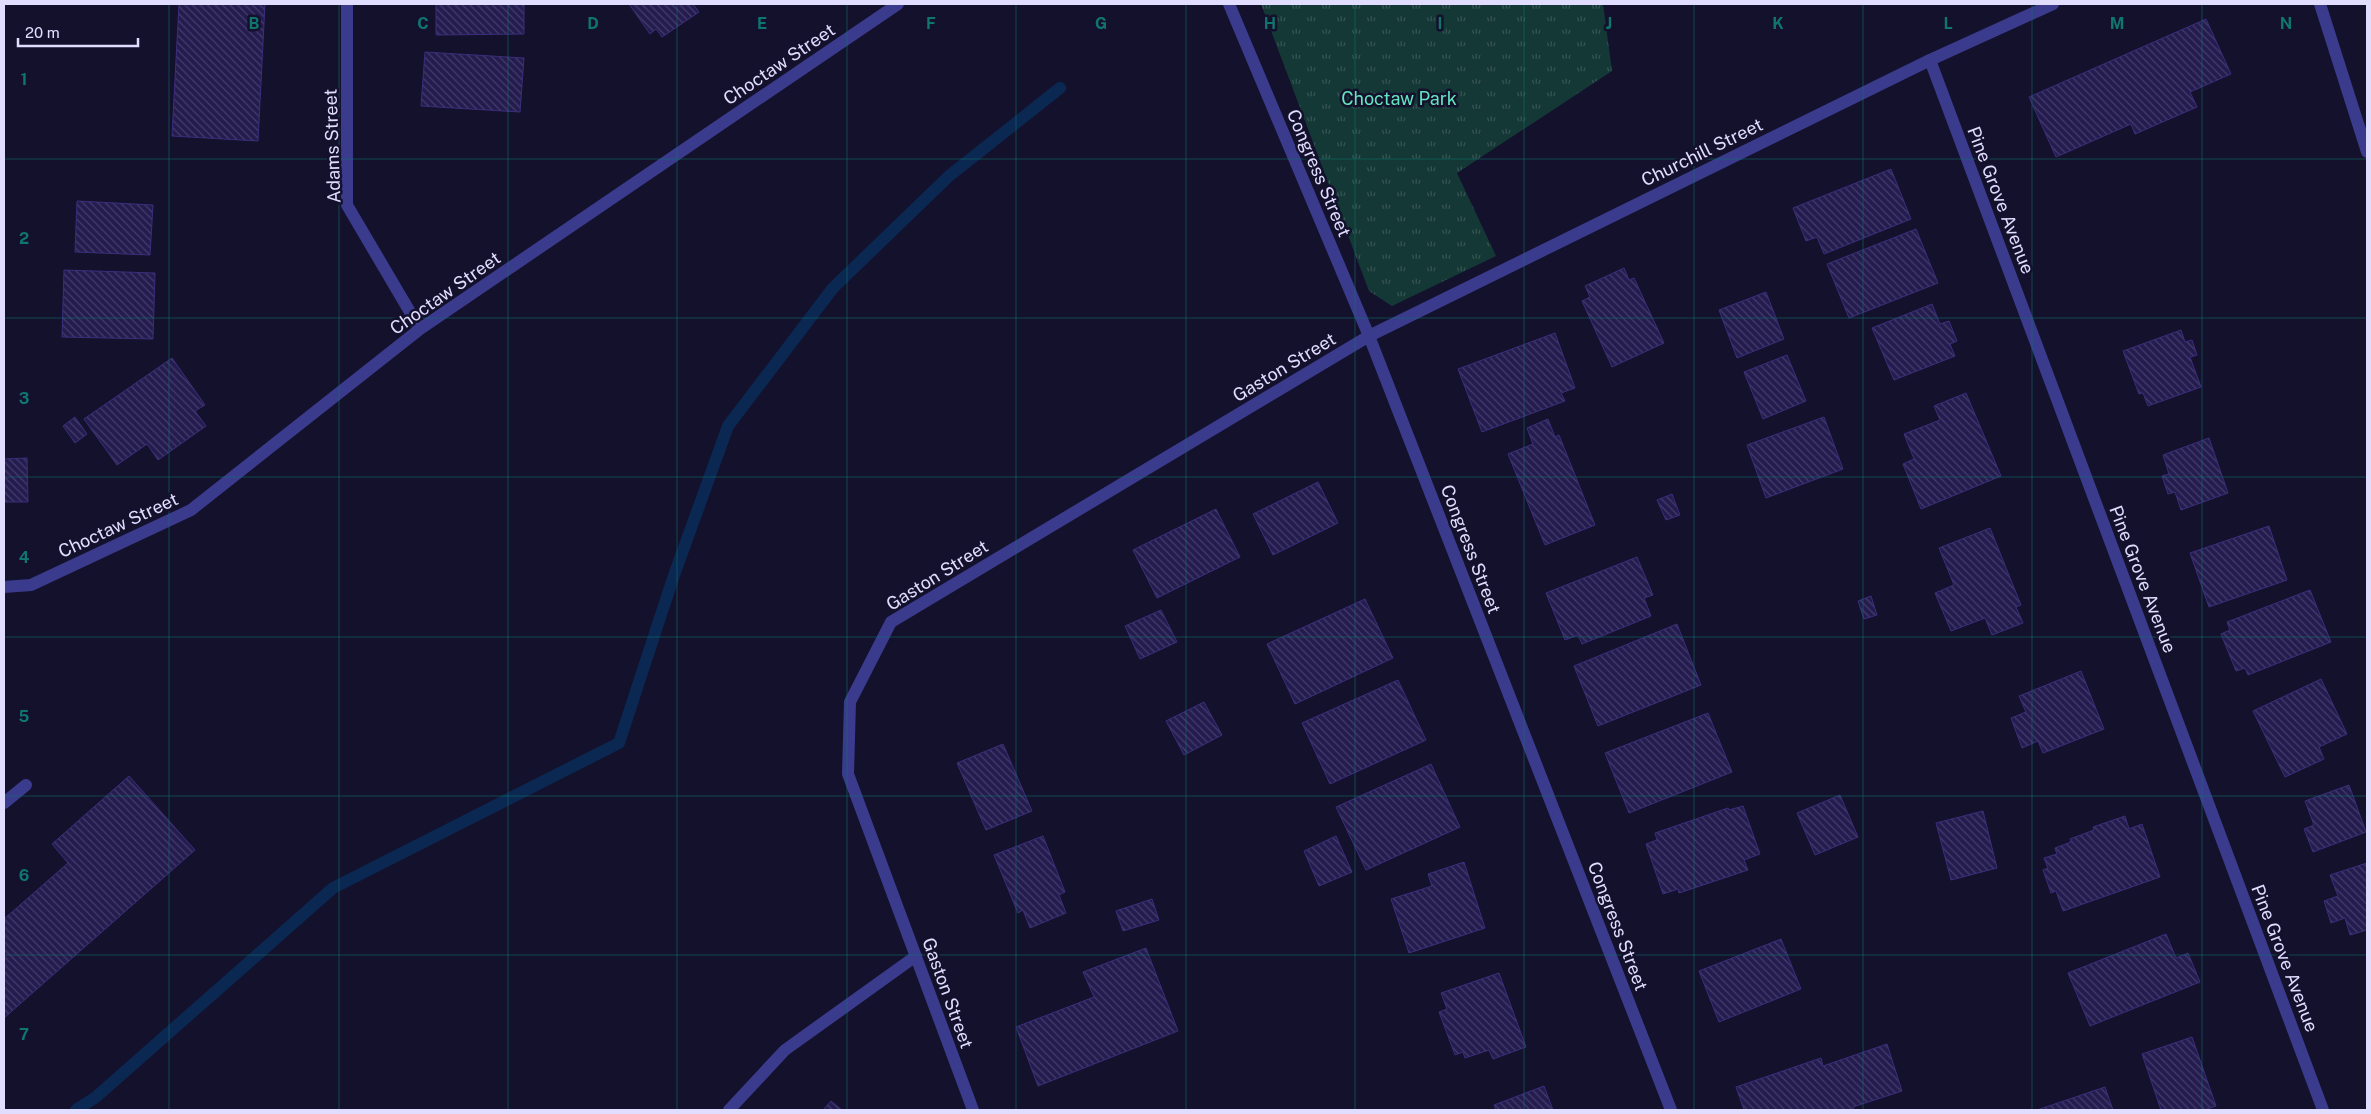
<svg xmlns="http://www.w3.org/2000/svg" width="2371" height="1114" viewBox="0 0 2371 1114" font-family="'Public Sans',sans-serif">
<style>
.park{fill:url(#park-tufts)}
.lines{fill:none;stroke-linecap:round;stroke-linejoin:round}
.stream{stroke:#0b2852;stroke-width:12}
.building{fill:url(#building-back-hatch);stroke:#3a2e7c}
.minor{stroke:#3b3b8e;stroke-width:12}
.grid{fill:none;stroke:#0f766e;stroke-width:1;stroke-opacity:0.55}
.labels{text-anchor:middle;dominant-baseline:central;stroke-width:5;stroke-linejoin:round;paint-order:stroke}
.street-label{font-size:18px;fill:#e0ddff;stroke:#14112d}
.park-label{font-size:18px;fill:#63e5bf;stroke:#14112d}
.grid-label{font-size:16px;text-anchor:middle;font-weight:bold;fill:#0f766e;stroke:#14112d;stroke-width:5;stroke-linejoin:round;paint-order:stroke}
</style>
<defs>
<pattern id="park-tufts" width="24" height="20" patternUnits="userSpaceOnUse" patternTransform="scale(1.25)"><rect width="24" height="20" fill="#143835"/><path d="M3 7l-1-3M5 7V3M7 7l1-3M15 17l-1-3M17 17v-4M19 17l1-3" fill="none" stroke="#365453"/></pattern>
<pattern id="building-back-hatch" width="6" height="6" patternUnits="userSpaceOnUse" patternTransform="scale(1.25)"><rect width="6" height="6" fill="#241c4f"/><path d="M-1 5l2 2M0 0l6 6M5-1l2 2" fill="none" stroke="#443d69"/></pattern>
</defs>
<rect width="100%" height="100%" fill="#14112d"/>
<path class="park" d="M1261,4H1603L1612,71L1457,173L1496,256L1392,306L1369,291Z"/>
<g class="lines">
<path class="stream" d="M76,1110L96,1097L333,888L619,743L673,578L728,426L833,288L949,176L1060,88"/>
</g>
<path class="building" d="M179,4H265L258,141L172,136Z
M436,4H524V34L436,35Z
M629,4H693L699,12L662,37L656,29L650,34Z
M2206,19L2231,74L2190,92L2197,107L2135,134L2131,124L2056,157L2029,97Z
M425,52L524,58L520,112L421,106Z
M1891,169L1911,219L1824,254L1817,237L1806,241L1793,208Z
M77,201L153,205L150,255L75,252Z
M1916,229L1938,283L1849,318L1827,264Z
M1624,268L1629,280L1634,278L1664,343L1612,367L1582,301L1590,297L1585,286Z
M64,270L155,273L153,339L62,337Z
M1766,292L1784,339L1737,358L1719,310Z
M1932,304L1940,324L1949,321L1957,341L1950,344L1955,356L1894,380L1872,328Z
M2181,330L2185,342L2192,340L2197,355L2190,357L2201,387L2148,406L2143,393L2139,394L2123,351Z
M1555,333L1575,388L1561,393L1565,401L1482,432L1458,369Z
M1787,355L1806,401L1763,419L1744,372Z
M172,358L205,405L195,411L206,426L158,460L147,444L117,465L84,419Z
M1966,393L2001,476L1921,509L1903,464L1914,459L1904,434L1940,420L1934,406Z
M75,417L87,434L75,443L63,426Z
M1824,417L1843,469L1766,498L1747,445Z
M1548,419L1555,437L1559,435L1595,525L1545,545L1508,454L1533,444L1527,428Z
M2209,438L2228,493L2181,510L2175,492L2168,494L2162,476L2169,474L2163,455Z
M27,458L28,502H4V459Z
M1318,482L1338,523L1273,555L1253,514Z
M1672,494L1680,515L1666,520L1657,500Z
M1216,509L1240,557L1157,598L1133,550Z
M2269,526L2287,580L2209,607L2190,553Z
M1990,528L2021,605L2016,607L2023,623L1992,635L1985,618L1951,631L1935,593L1954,585L1939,548Z
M1637,557L1653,595L1644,598L1651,616L1582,644L1578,635L1565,640L1546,593Z
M2310,590L2331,642L2248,675L2245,668L2236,671L2221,634L2230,630L2227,622Z
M1871,596L1877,615L1864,619L1858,601Z
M1365,599L1393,658L1295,704L1267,644Z
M1161,610L1177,642L1140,659L1125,626Z
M1677,624L1701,685L1598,726L1574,666Z
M2081,671L2104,729L2043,753L2038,741L2022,748L2011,718L2026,712L2019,696Z
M2321,679L2347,734L2319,747L2324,759L2285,777L2253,711Z
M1398,680L1426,740L1330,784L1302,723Z
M1204,702L1222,735L1184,755L1166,721Z
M1708,713L1732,772L1629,813L1605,753Z
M1003,744L1032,811L986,830L957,763Z
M1431,764L1460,827L1366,870L1336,807Z
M129,776L195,850L4,1018V919L68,863L52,844Z
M2349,785L2366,832L2313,852L2304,829L2314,825L2305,801Z
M1840,795L1858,837L1815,855L1797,813Z
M1743,806L1760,854L1744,860L1748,870L1679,893L1678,889L1663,894L1646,844L1657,840L1655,833L1728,808L1729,810Z
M1983,811L1997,868L1951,880L1936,823Z
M2125,816L2129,829L2142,824L2160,877L2063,911L2056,891L2051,893L2043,870L2048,868L2044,858L2057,854L2055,848L2071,842L2070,839L2094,830L2093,827Z
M1043,836L1065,892L1059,895L1066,913L1030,928L1023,910L1018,913L994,855Z
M1336,836L1352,872L1319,886L1304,851Z
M1464,862L1485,928L1409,953L1391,899L1432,886L1428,874Z
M2367,863V930L2350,935L2345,918L2331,923L2324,901L2338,896L2330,875Z
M1152,899L1159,920L1123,931L1116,911Z
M2166,934L2176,958L2188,953L2200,982L2090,1026L2068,973Z
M1781,939L1801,989L1719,1022L1699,971Z
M1146,948L1178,1031L1038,1086L1016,1027L1094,997L1083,972Z
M1499,973L1526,1047L1493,1059L1489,1050L1465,1058L1463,1052L1455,1055L1439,1012L1447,1009L1441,993Z
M2192,1037L2216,1106L2204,1110H2161L2142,1054Z
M1887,1044L1902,1091L1853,1107L1854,1110H1744L1736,1087L1821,1058L1823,1066Z
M1544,1086L1553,1110H1496L1494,1105Z
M2105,1087L2113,1110H2037Z
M831,1101L842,1110H823Z"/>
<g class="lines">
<path class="minor" d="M347,4V205L420,329
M1229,4L1369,336L1671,1110
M2320,4L2367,152
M1930,60L2323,1110
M4,587L31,585L191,510L420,329L898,4
M4,803L26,785
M729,1110L785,1050L916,956
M973,1110L848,774L850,702L891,622L1369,336L1930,60L2053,4"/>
</g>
<path class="grid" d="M169,4V1110M339,4V1110M508,4V1110M677,4V1110M847,4V1110M1016,4V1110M1186,4V1110M1355,4V1110M1524,4V1110M1694,4V1110M1863,4V1110M2032,4V1110M2202,4V1110M4,159H2367M4,318H2367M4,477H2367M4,637H2367M4,796H2367M4,955H2367"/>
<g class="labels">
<g class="street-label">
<text transform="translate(779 64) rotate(-34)">Choctaw Street</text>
<text transform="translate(332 146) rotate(-92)">Adams Street</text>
<text transform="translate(1702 152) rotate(-26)">Churchill Street</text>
<text transform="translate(1319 173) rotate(67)">Congress Street</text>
<text transform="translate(2001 200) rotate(69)">Pine Grove Avenue</text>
<text transform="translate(445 293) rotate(-35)">Choctaw Street</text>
<text transform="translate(1284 367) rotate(-31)">Gaston Street</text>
<text transform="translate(118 525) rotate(-25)">Choctaw Street</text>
<text transform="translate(1471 549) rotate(69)">Congress Street</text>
<text transform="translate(937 575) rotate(-32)">Gaston Street</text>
<text transform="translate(2143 579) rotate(69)">Pine Grove Avenue</text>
<text transform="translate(1618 926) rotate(69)">Congress Street</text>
<text transform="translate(2285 958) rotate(69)">Pine Grove Avenue</text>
<text transform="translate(948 993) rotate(70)">Gaston Street</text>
</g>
<g class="park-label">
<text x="1399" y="98">Choctaw Park</text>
</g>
</g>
<g class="grid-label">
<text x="254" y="29">B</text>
<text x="423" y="29">C</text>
<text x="593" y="29">D</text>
<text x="762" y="29">E</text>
<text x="931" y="29">F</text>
<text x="1101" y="29">G</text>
<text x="1270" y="29">H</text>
<text x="1440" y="29">I</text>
<text x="1609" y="29">J</text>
<text x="1778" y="29">K</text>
<text x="1948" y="29">L</text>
<text x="2117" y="29">M</text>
<text x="2286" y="29">N</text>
<text x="24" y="85">1</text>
<text x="24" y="244">2</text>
<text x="24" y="404">3</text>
<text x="24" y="563">4</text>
<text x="24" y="722">5</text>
<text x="24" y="881">6</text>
<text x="24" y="1040">7</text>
</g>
<rect width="2371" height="1114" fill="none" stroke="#e0ddff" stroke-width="10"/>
<path d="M18 38v8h120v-8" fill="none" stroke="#e0ddff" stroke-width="2.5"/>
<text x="25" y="38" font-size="15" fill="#e0ddff" stroke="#14112d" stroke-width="4" paint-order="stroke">20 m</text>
</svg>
